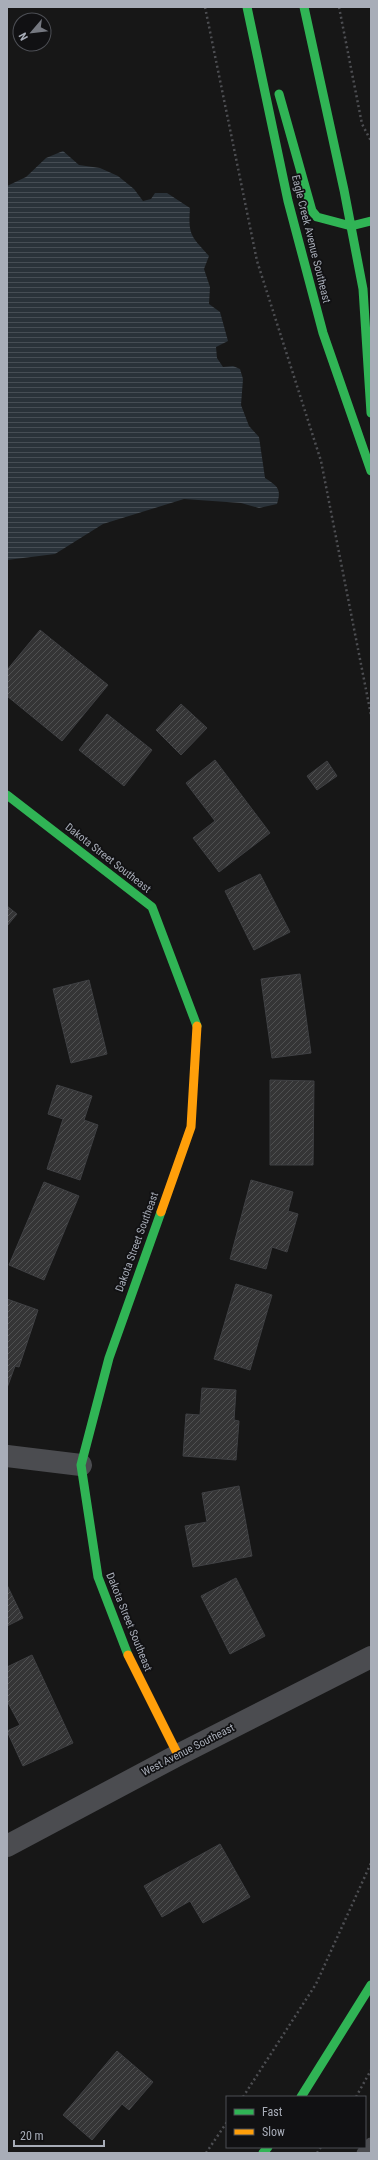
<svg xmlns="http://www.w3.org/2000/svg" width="378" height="2160" viewBox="0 0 378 2160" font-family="'Roboto Condensed',sans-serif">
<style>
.water{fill:url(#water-rules)}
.building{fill:url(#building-hatch);stroke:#3f4043}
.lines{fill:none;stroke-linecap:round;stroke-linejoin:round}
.path{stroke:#4d4e52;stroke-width:2.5;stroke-dasharray:2 3;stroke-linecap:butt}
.lane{stroke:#4b4c50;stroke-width:13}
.street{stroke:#4b4c50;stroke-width:22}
.fast{stroke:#30b455;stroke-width:9}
.slow{stroke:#ff9f0a;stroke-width:9}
.labels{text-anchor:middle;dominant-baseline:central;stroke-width:3.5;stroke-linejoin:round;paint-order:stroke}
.street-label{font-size:11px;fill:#a8adb8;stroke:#111113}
</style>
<defs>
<pattern id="water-rules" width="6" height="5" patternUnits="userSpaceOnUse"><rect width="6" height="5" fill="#2a3239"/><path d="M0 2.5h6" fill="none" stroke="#464d54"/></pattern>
<pattern id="building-hatch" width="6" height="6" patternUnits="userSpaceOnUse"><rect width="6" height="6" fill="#353536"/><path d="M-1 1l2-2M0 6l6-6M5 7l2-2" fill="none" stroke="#4f5051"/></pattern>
</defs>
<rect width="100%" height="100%" fill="#171717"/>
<path class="water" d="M63,151L79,165L100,168L118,176L134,189L143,201L151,199L155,193H167L190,208C188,235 191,236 209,256L204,269L210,287L209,304L220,312L228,341L216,347L217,358L223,367L233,366L240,369L243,379L241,405L249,426L259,437L265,478C277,486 282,488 277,504L259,508L241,503L184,499L103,524L55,554L7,560V186L26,177L46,158Z"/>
<path class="building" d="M40,630L108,685L62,741L7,696V670Z
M181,704L207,728L181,755L156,730Z
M107,714L152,750L124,786L79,750Z
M215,760L270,833L219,872L193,838L215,821L186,783Z
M327,761L337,776L317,790L307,776Z
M260,874L290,932L254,950L225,891Z
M7,906L17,914L7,926Z
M300,974L311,1053L272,1058L261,979Z
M89,980L107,1054L71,1063L53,989Z
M270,1080L314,1081L313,1165H270Z
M57,1085L92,1096L84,1120L98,1125L80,1180L47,1169L63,1119L48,1114Z
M251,1180L293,1192L288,1211L298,1214L287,1252L272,1247L266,1269L230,1259Z
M44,1182L79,1196L44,1280L9,1265Z
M236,1284L272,1295L250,1370L214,1359Z
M7,1299L38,1310L19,1367L15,1366L7,1388Z
M202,1388L236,1390L234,1420L239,1421L236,1460L183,1456L186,1414L200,1415Z
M239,1486L252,1556L193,1567L185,1526L207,1522L202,1493Z
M236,1578L265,1636L230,1654L201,1596Z
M7,1585L23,1618L7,1626Z
M32,1655L73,1743L23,1766L7,1731L20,1725L7,1701V1667Z
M220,1844L250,1897L203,1923L190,1901L162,1917L144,1886Z
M117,2051L153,2082L129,2110L122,2104L92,2140L63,2115Z"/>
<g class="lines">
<path class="path" d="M205,7L257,261L321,461L371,715
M339,7L362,124L371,141
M243,2097L316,1984L371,1863
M356,2097L371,2070
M206,2153L227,2122
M317,2153L321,2147"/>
<path class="lane" d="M363,2153L371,2144"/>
<path class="street" d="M7,1456L81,1465
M7,1846L178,1755L371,1657"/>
<path class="fast" d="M247,7L288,201L323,333L371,471
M304,7L344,190L363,289L371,413
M279,94L312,211L317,217L351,226L371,221
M7,795L152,907L197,1026
M128,1655L98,1577L81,1465L109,1358L161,1212
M301,2097L371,1985
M263,2153L268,2147"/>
<path class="slow" d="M161,1212L191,1127L197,1026
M128,1655L178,1755"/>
</g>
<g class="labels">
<g class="street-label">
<text transform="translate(311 239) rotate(76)">Eagle Creek Avenue Southeast</text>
<text transform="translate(108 858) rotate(38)">Dakota Street Southeast</text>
<text transform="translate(137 1242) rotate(-70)">Dakota Street Southeast</text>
<text transform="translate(129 1622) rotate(68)">Dakota Street Southeast</text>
<text transform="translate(188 1750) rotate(-27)">West Avenue Southeast</text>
</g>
</g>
<rect width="378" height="2160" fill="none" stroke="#a8adb8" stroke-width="16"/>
<rect x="226" y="2096" width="140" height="52" fill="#111113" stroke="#4d4f55"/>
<rect x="234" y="2109" width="20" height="6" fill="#30b455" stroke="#4d4f55"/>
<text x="262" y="2116" font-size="12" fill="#a8adb8">Fast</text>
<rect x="234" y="2129" width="20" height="6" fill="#ff9f0a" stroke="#4d4f55"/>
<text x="262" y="2136" font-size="12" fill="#a8adb8">Slow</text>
<g transform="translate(32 32) rotate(242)"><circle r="19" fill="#111113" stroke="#4d4f55"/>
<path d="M0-3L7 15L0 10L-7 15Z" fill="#757880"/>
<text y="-6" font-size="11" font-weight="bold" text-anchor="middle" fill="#a8adb8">N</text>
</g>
<path d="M14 2140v6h90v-6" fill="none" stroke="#a8adb8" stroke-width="2"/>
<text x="20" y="2140" font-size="12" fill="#a8adb8" stroke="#111113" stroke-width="3" paint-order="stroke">20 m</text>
</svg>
